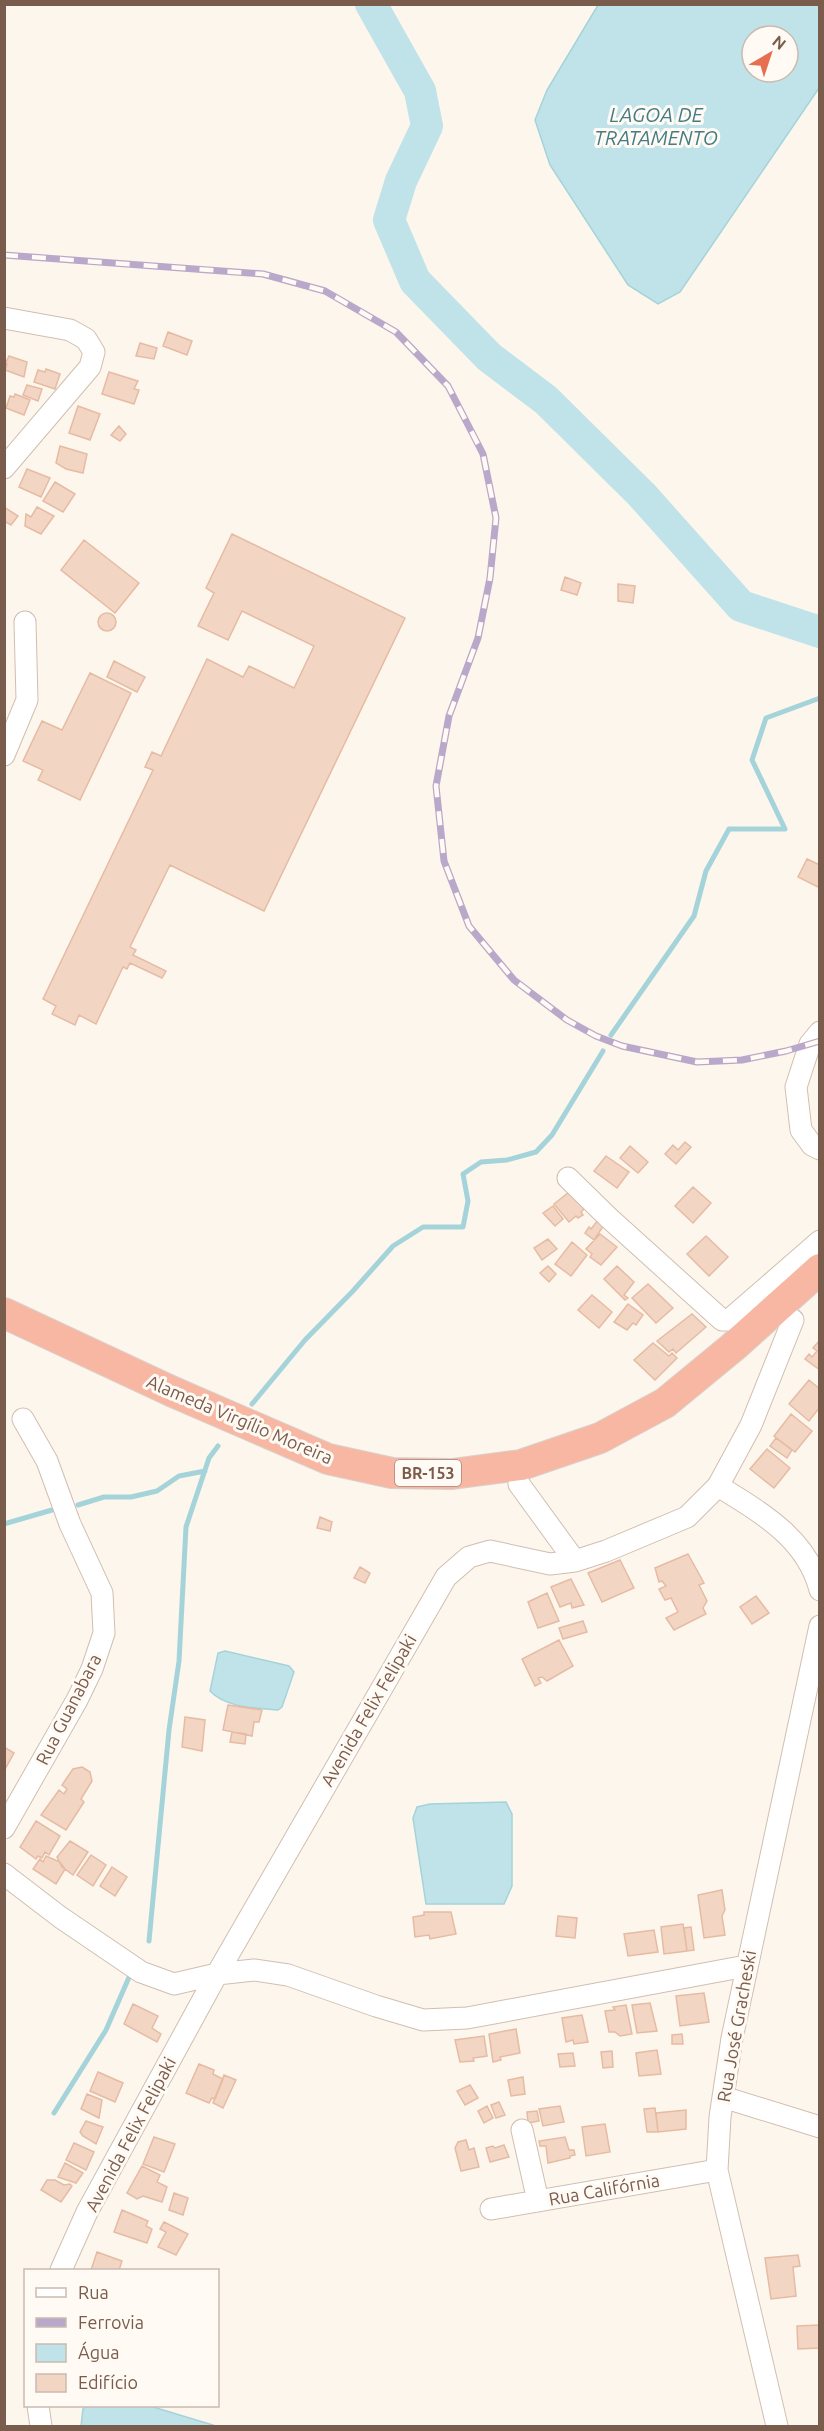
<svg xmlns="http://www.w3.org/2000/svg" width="824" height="2431" viewBox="0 0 824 2431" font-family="Ubuntu,sans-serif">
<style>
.water{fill:#bfe3e8;stroke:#a5d3da;stroke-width:1.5;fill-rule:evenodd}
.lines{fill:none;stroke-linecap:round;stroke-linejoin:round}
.stream{stroke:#a5d3da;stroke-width:5}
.river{stroke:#bfe3e8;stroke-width:32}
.building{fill:#f3d5c3;stroke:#e6bba3;stroke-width:1.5}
.minor-casing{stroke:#d1beb0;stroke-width:23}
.highway-casing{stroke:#dad1cd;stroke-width:32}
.minor{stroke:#fff;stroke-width:21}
.highway{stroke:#f7b7a3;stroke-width:30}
.rail-casing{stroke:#b9a8c9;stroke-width:7}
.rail{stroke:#fffaf3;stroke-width:4.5;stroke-dasharray:14;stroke-linecap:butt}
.labels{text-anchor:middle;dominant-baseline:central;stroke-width:6;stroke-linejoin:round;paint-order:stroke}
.shield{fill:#fffaf3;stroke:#a28b7f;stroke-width:1.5}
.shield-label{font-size:16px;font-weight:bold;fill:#7a5c4d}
.street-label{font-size:18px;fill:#7a5c4d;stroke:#fffaf3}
.water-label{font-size:20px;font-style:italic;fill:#437c86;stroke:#fffaf3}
</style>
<rect width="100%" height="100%" fill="#fdf6ec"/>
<path class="water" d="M598,5H819V88L680,292L658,304L628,285L550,165L535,120L547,90ZM752,36H788V72H752Z
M225,1651L289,1666L294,1672L282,1707L278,1710C256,1708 226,1708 210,1691L218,1653Z
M506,1802L512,1814V1886L504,1904H426L413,1818L417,1807L430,1804Z
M87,2406H150L216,2426H81L83,2409Z"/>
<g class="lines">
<path class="stream" d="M611,1035L694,916L706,871L729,829H785L752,760L766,718L820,698
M252,1404L305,1340L352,1292L393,1246L423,1227H463L468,1201L463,1174L481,1162L507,1160L536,1152L552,1135L603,1051
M78,1505L104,1497H131L157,1491L179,1476L205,1471
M4,1524L52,1510
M149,1941L169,1730L179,1661L186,1527L209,1458L218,1446
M54,2113L106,2030L130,1975"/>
<path class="river" d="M371,4L420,91L427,126L401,181L389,220L415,281L489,357L546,400L642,495L741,606L820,632"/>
</g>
<path class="building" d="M168,332L192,341L187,355L163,346Z
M140,343L157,348L154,359L136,356Z
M9,356L27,362L24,377L5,370L7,364H5Z
M46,369L60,374L55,389L34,382L38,370L45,372Z
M109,372L138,381L134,389L139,390L134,404L102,394Z
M27,385L42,389L38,401L23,395Z
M15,394L30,400L24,415L6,408L10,396L14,397Z
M78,406L100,414L90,440L69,433Z
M119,426L126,434L120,441L111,435Z
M60,446L87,454L83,473L66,469L56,463Z
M27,469L50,478L41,497L19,487Z
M55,482L75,494L63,512L43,501Z
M4,507L18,516L11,525L4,521Z
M37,507L54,516L41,534L25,526L26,514L31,517Z
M232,534L405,618L264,911L170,865L130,947L136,950L133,955L166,971L162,978L130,963L127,969L123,967L96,1024L79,1015L75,1025L52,1014L56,1006L43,999L153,770L145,767L152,752L161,756L207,659L243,677L249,666L294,688L314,646L242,611L228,640L198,626L214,593L206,588Z
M84,540L139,583L115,613L61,570Z
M565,577L581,583L577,595L561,590Z
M618,584L635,586L633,603L618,601Z
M98 622a9 9 0 1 1 18 0a9 9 0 1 1-18 0Z
M114,661L145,677L137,692L107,677Z
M90,673L131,693L80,800L38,780L43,770L23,761L42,721L62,730Z
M807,859L820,865V888L798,877Z
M685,1142L691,1147L676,1164L665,1154L673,1145L678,1150Z
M630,1146L648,1162L638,1173L620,1158Z
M606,1156L629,1172L617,1188L594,1171Z
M693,1187L711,1203L693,1223L675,1206Z
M569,1192L585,1208L581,1212L583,1215L578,1218L576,1216L569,1222L554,1204Z
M553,1206L563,1219L555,1226L543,1213Z
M598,1220L604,1225L594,1240L585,1233L589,1227L591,1229Z
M600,1234L617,1247L601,1265L590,1257L592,1254L586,1249Z
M706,1236L728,1257L709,1276L687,1254Z
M548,1239L557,1249L542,1260L534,1248Z
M572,1242L587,1255L571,1276L555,1264Z
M548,1266L556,1274L549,1282L540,1273Z
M617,1266L634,1282L624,1295L628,1298L625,1300L604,1279Z
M648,1284L673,1308L656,1323L632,1298Z
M592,1295L612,1312L599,1328L578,1310Z
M628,1304L643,1315L636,1325L633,1323L627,1330L614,1322Z
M692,1314L706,1327L676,1353L673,1349L669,1352L657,1341Z
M820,1340V1370L805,1359L809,1354L812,1357L817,1351L813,1348Z
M653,1343L669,1356L672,1353L677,1358L655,1380L634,1360Z
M809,1380L820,1389V1407L809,1421L789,1404Z
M791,1414L812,1431L795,1452L774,1436Z
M776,1438L792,1450L787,1458L770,1446Z
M767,1449L790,1468L774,1488L750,1469Z
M320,1517L332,1522L330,1531L317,1528Z
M688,1554L704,1583L699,1585L707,1601L703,1608L706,1614L674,1630L666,1618L678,1612L671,1598L665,1600L659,1589L666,1586L662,1581L659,1582L655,1568Z
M620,1560L634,1588L602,1602L588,1573Z
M360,1567L370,1573L365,1583L354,1578Z
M571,1579L584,1605L572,1608L571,1603L560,1607L551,1587Z
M547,1593L559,1621L538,1628L528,1602Z
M756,1596L769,1613L752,1624L740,1607Z
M583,1621L587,1632L563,1639L559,1628Z
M559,1640L573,1666L547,1681L542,1677L538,1678L541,1683L535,1686L522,1659Z
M228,1705L262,1710L259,1722H254L252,1736L223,1730Z
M185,1717L205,1720L202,1751L182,1747Z
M232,1732L246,1734L245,1744L230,1742Z
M4,1747L14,1753L4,1771Z
M82,1767L90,1772L92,1781L81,1799L84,1802L66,1830L41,1815L59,1790L64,1794L67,1789L62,1785L73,1769Z
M36,1821L60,1836L49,1855L45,1852L42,1858L38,1856L36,1859L20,1847Z
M70,1841L88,1852L73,1875L62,1867L57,1857Z
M91,1855L106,1865L93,1886L77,1875Z
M46,1856L60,1862L65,1869L56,1884L33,1869L40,1859L43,1862Z
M112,1867L127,1877L115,1896L100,1886Z
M722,1890L725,1910L722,1916L725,1935L704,1938L698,1895Z
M424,1912H451L456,1934L430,1939L429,1935L415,1937L413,1917L424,1915Z
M558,1916L577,1918L575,1938L556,1936Z
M683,1924L687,1951L664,1954L661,1927Z
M691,1927L694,1950L687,1951L684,1928Z
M654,1930L658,1952L628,1956L624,1934Z
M704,1993L709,2022L680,2026L676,1996Z
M650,2003L657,2031L637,2033L632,2005Z
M133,2004L158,2016L152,2028L161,2034L157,2042L124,2024Z
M626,2005L632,2034L620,2036L615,2032H609L605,2011L615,2010L613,2007Z
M582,2015L588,2042L574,2044L573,2040L566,2042L562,2018Z
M516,2029L520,2053L500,2057L501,2060L493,2062L489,2034Z
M682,2034L683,2044H672V2035Z
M484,2036L487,2056L473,2058L474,2061L460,2062L455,2040Z
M657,2050L661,2074L639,2076L636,2053Z
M612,2051L613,2067L603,2068L601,2052Z
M573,2053L575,2066L560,2067L558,2054Z
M199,2064L214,2070L213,2074L223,2079L215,2099L212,2098L209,2103L186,2093Z
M98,2072L123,2083L115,2102L90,2091Z
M224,2075L236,2080L223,2108L213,2103Z
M523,2077L525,2094L511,2096L508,2080Z
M470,2085L478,2098L465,2105L457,2091Z
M87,2094L102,2100L99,2118L81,2109Z
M499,2102L505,2115L496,2118L491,2105Z
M487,2106L493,2118L484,2123L478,2111Z
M560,2106L564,2122L543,2126L539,2109Z
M655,2108L658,2132H647L644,2109Z
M686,2110V2129L658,2132L656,2113Z
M537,2111L539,2121L528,2123L527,2112Z
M86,2121L103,2127L96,2144L83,2136L80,2132Z
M605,2124L610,2152L586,2156L582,2127Z
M154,2137L175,2144L164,2172L143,2164Z
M565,2137L569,2150H574L575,2155L570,2156V2158L548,2163L546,2146H540L539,2141Z
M466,2140L469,2150L474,2148L479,2167L461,2171L455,2148L458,2142Z
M74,2143L94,2152L86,2170L66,2160Z
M504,2145L509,2157L490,2162L486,2148L493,2146L495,2148Z
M65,2163L83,2173L76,2183L58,2177Z
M142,2166L160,2175L157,2182L167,2187L162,2202L143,2196L137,2199L127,2193Z
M47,2180H55L64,2185L70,2184L72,2186L61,2202L41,2190Z
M174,2193L188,2198L183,2215L169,2210Z
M122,2210L148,2221L146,2226L152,2229L147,2243L114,2232Z
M164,2222L188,2234L176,2255L158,2247L166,2232L160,2229Z
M97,2252L122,2261L119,2270H91Z
M798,2255L800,2266L793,2267L796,2296L771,2299L765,2258Z
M820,2325V2348L798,2349L797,2326Z"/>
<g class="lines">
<defs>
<path id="minor" d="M4,318L70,330L86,339L94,352L90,367L4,468
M4,755L27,700L25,622
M820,1032L810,1044L796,1087L801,1130L812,1145L820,1149
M568,1178L609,1218L722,1320H729L820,1241
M519,1484L575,1561
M718,1486C760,1512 807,1538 820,1590
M4,1828L77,1700L92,1669L104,1633L102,1593L70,1524L47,1461L23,1419
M4,1874L60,1917L141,1972L174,1984L217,1974L254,1970L288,1975L376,2006L423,2020L467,2018L746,1966
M723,2097L820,2127
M522,2130L538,2201
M491,2209L717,2170
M61,2270L87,2212L217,1974L446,1577L469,1557L490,1551L550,1564L575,1561L606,1551L687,1517L718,1486L751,1425L793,1320
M38,2406L41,2426
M777,2426L717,2170L720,2117L732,2038L820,1626"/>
<path id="highway" d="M4,1313L171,1391L328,1459L392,1473L452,1474L521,1465L600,1438L665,1403L733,1347L820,1269"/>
</defs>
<use href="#minor" class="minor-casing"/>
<use href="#highway" class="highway-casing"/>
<use href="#minor" class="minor"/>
<use href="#highway" class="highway"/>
<defs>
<path id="rail" d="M4,255L263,274L325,291L396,332L448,386L483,454L496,518L490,578L478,638L449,716L436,786L444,861L469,926L514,980L567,1020L596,1036L622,1046L697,1062L742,1060L786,1051L820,1041"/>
</defs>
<use href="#rail" class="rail-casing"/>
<use href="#rail" class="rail"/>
</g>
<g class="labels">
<rect class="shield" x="395" y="1460" width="66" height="26" rx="4.5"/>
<g class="shield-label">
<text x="428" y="1473">BR-153</text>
</g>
<g class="street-label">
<text transform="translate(240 1419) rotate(23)">Alameda Virgílio Moreira</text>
<text transform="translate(68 1709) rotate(-63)">Rua Guanabara</text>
<text transform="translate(368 1710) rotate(-60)">Avenida Felix Felipaki</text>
<text transform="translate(736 2026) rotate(-80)">Rua José Gracheski</text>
<text transform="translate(130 2134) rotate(-62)">Avenida Felix Felipaki</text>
<text transform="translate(604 2189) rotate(-10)">Rua Califórnia</text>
</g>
<g class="water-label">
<text x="656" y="114">LAGOA DE<tspan x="656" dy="23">TRATAMENTO</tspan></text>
</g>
</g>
<rect width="824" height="2431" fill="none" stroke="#7a5c4d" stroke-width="12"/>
<rect x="24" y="2269" width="195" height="138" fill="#fffaf3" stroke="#cabbb1" stroke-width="1.5"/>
<rect x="36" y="2288" width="30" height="9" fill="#ffffff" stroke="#cabbb1" stroke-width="1.5"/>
<text x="78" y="2299" font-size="18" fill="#7a5c4d">Rua</text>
<rect x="36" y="2318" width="30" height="9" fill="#b9a8c9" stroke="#cabbb1" stroke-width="1.5"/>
<text x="78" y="2329" font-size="18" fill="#7a5c4d">Ferrovia</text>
<rect x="36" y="2344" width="30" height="18" fill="#bfe3e8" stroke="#cabbb1" stroke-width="1.5"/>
<text x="78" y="2359" font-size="18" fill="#7a5c4d">Água</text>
<rect x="36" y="2374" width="30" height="18" fill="#f3d5c3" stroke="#cabbb1" stroke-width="1.5"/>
<text x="78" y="2389" font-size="18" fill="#7a5c4d">Edifício</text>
<g transform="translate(770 54) rotate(39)"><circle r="28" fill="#fffaf3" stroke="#cabbb1" stroke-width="1.5"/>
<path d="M0-4.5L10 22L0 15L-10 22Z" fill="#e76f51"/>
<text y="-9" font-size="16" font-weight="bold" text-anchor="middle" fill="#7a5c4d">N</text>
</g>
</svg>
